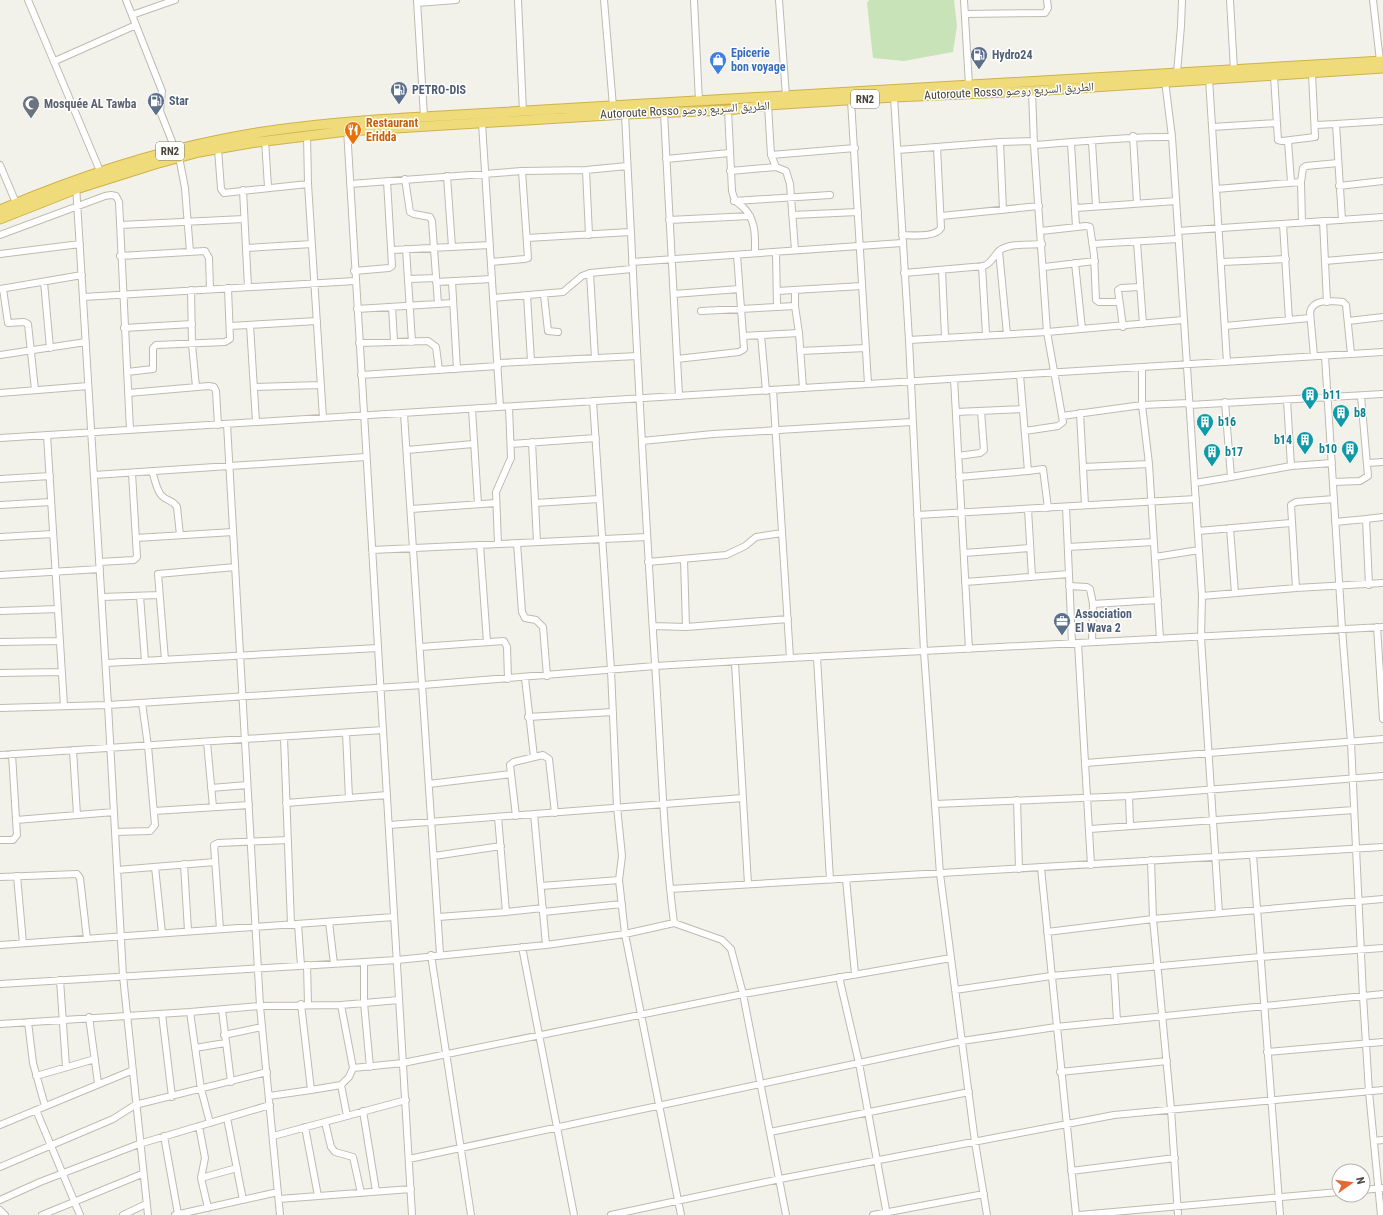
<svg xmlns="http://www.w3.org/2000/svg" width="1383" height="1215" viewBox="0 0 1383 1215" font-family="'Roboto Condensed','Noto Naskh Arabic',sans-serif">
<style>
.green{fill:#c9e3b8}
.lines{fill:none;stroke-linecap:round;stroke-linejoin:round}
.minor-casing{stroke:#bebbae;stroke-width:8}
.highway-casing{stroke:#ceb24a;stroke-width:11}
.minor{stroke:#fff;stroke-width:6}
.highway{stroke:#efdb79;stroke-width:9}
.labels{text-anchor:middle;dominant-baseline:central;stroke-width:3;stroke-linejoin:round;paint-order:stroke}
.shield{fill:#fff;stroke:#7e7c74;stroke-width:1}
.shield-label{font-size:11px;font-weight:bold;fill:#474439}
.shop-label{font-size:12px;font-weight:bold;fill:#366cbe;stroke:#fff;text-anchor:start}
.service-label{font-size:12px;font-weight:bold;fill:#4e5e75;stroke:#fff;text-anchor:start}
.street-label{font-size:12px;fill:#474439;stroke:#fff}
.worship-label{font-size:12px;font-weight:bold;fill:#5b616d;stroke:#fff;text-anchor:start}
.food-label{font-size:12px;font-weight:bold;fill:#c56008;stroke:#fff;text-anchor:start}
.culture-label{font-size:12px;font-weight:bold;fill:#0d838f;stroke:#fff;text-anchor:start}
</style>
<rect width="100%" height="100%" fill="#f3f2ea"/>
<path class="green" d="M869,0H954L957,26L953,52L904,61L873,58L867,3Z"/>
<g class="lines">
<defs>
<path id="minor" d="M28,0L100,171
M126,0L162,91L160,111L175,149
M417,0L424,117
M518,0L523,112
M604,0L613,106
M694,0L699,101
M779,0L786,96
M964,0L969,85
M1230,0L1234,70
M1373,0L1380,61
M417,3L456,0
M965,14L1045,13L1048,8L1047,0
M132,15L175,0
M55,61L136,25
M1177,73L1181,26L1182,0
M1274,76L1278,140L1282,141L1315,137L1312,73
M1209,79L1227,362
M1165,81L1172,137L1202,596L1201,638L1219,913
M1032,91L1034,145L1047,332L1062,416L1142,405L1189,403
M894,97L909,340L924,652L940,874L975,1142L987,1215
M851,100L868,384
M768,105L771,155L776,167L786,171L790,184L795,250
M728,110L732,191C735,206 741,202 748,213C756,225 755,239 755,253
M664,113L679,396
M625,114C634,297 643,480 655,663C661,750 663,837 674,923
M482,123L500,407
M1315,125L1336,124
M1212,127L1277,123
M347,129L412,1215
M307,135L308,184L323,418
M1133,136L1137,203
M265,140L268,187
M1288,141L1291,182
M1000,142L1003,210
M1092,142L1096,206
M1071,143L1076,227
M1034,145C1080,142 1126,136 1172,137
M218,149L221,189L224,193L308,184
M898,150L1000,142L1034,141
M771,155L855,148
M179,157L185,188L190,252
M666,159L729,153
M0,165L16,203
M586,170L589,235
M730,171L776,167
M447,176L452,247
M405,179L410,212L414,214L430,217L432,221L438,304
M1301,182L1303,168L1306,166L1338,163
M350,184L522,171
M76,185L108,705L123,976L148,1215
M1339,186L1383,181
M1216,189L1301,182L1302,223
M243,190L248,287
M734,201L830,195
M1076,208L1176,201
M792,215L858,212
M941,216L1039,206
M669,220L750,216
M1342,220L1336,124L1383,121
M1323,221L1327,302
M1283,224L1289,320
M120,225L244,219
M1041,231L1086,226L1090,227L1094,255L1096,300L1099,302H1119
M1178,231L1383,217
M0,235L105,196L111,195L116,196L119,202L130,430
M902,235C912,235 935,238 941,228L937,147
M527,238L630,232
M1137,242L1143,324
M1093,244L1178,239
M246,248L312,244
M406,249L412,342
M392,250L490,245
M999,251L1007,334
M776,252L777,306
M0,254L80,244
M120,256L205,251L209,258L210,289
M1325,261L1383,256
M491,262L524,259L528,258L522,171L586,170L627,166
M632,262L902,243
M1222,262L1286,259
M1075,263L1082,329
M982,266L986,334
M1044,267L1095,261
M942,270L945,337
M354,271L389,268L392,266L387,181
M590,273L595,358
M904,273L984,266C992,263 994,255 1000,250C1011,243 1029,245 1042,244
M409,279L436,278
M452,281L457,369
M44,282L50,348
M436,282L492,279
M0,289L82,275
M3,289L8,323L24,322L28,324L35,390
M191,290L192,344L196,387
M777,291L862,286
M674,294L739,289
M527,295L531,361
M544,295L548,331L558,332
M83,297L355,281
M493,298L563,292L582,276L590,273L632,269
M795,306V290
M392,307L394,341
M357,309L453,303
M701,311L795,306L799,333L803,388
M1348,321L1383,317
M250,325L256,422
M230,326L317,321
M1225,326L1310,318
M1123,327L1118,290L1121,288L1140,287
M124,328L192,324
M761,335L766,391
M743,336L799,333
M909,340L1047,332L1183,320
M359,343L428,341L436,347L439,370
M800,351L866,348
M0,355L86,342
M1314,356L1310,312C1313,298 1332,301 1343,302L1346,305L1351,354
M1325,356L1342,629L1351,742L1363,996L1369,1092L1381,1215
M677,359L739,352L744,349L737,255
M498,363L637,356
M1142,367V405L1149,464L1160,639
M127,372L153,369V348L156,345L225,342L230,339L228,288
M361,375L498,366
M954,379L969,649
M254,387L320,385
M773,390L790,658
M0,393L88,386
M128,393L209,386L214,387L216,391L218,425
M1287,400L1291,466
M593,401L611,670L617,807L622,856L619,880L625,934L681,1215
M1225,402L1231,477L1291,466L1332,463
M1189,405L1383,394
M472,409L478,504
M956,412L1023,409
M1080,413L1085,505
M404,414L440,954
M227,424L260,1006L280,1215
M1025,431L1058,426L1063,422L1062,416
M47,435L64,706
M0,438L1383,352
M642,441L713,434L912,422
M532,442L537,542
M511,444L596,438
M407,450L473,444
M958,456L980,453L984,450L981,411
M1367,463L1383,462
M1083,467L1149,464
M152,471C155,479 156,490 162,496C167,501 173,500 177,507L180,535
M1028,471L1043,469L1048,508
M94,475L366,457
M959,477L1028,471L1020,375
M0,479L50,476
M1333,482L1360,481L1368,476L1361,396
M1195,483L1231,477
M535,503L599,499
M0,505L51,502
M1066,507L1072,643
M411,509L496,503
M1028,509L1032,577
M917,515L1196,499
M1335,522L1366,519
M1230,528L1235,593
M1198,531L1291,523
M0,537L53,534
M136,538L233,532
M517,543L522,612L525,618L536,620L543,627L547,676
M498,544L496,492L511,458L509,407
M480,545L487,642
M1068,547L1154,542
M372,550L647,537
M964,553L1030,548
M1155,557L1199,550
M684,559L686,627
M99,562L134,560L137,557L132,473
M648,562L726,555L745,546L756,537L782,533
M0,575L100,569
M965,582L1069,574
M1369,585L1366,519L1383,517
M1069,586L1087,587L1090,589L1093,604L1092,642
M1296,588L1291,505L1296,502L1334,499
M140,596L145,661
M1202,596L1296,588L1383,583
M102,597L159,595
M1093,604L1158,600
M0,611L58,609
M653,626L686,627L788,619
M1377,627L1383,719
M0,642L60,641
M1078,643L1091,865
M420,647L504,641L507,647L508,679
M817,657L830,880
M165,660L158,574L235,567
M106,663L378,648
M735,663L748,884
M0,673L62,672
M525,678L534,757
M0,708L108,705L423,685L655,666L790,658L1383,627
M528,717L613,712
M346,733L349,798
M284,737L291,924
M207,742L213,807
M73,750L77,815
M0,755L383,730
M1086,763L1383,739
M429,784L511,774
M211,788L247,785
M1129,796L1130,825
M1017,800L1019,869
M286,803L387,795
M935,804L1129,796L1383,776
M154,811L249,805
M534,814L546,945
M516,816L510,765L514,762L543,755L549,759L555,813
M16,820L114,812
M389,825L743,798
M1090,829L1354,810
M115,832L150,831L155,825L148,746L142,703
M0,840H13L17,835L12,754
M1253,855L1280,1215
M434,856L501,846
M1151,860L1153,919L1171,1109L1178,1215
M184,864L188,931
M155,867L162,933
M1041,868L1076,1215
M117,870L215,862
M17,876L23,943
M0,877L77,874L80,878L87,939
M846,879L855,974
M541,886L619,880
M670,889L1383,847
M506,912L543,908
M543,912L622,904
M438,917L506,912L498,817
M329,922L334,964
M298,924L301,966
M220,929L214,845L218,843L288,840
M1047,932L1153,919L1383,899
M0,945L394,917
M522,947L574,1215
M431,955L471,1215
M364,962V1003L370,1067
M307,965L308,1004
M1114,970L1117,1021
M839,977L859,1063L887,1215
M60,980L66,1067
M0,984L397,960L546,945L625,934L674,923L722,940L731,949L743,994L786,1215
M955,990L1051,976L1260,957L1383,948
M301,1004L311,1090L341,1085
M341,1005L353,1068L349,1077L341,1085L347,1116
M222,1010L231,1082
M190,1012L201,1089L210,1123
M162,1014L172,1097
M89,1017L98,1083
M28,1022L33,1063L45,1106
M0,1024L190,1012L260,1006L341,1005L399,1000
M224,1035L262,1027
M195,1048L225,1043
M1267,1052L1383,1042
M353,1068L403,1063L743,994L951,958
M1060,1072L1167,1061
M36,1076L95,1059
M269,1096L311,1090
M36,1110L80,1215
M363,1111L376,1191
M227,1118L243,1200
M325,1122L331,1147L335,1152L353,1157L361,1193
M0,1125L131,1071
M199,1126L205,1158L201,1178L208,1208
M305,1127L318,1196
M770,1132L969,1092
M164,1136L178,1214
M273,1136L406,1100
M1374,1141L1383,1140
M409,1159L962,1041L1056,1027L1383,994
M0,1167L113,1119L135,1105L267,1072
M1071,1171L1175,1158
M201,1178L237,1168
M1363,1190L1383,1188
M279,1199L411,1189
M0,1200L40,1182L139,1144L270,1105
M0,1210L5,1215
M42,1215L142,1174
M123,1215L146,1204
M175,1215L278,1192
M611,1215L780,1179L1114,1115L1383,1090
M873,1215L984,1194
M1079,1215L1339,1192"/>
<path id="highway" d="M0,210C71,180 144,155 219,140C280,127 343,122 406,118L1383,61
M0,219L76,189L155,164L199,152L250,143L347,131L625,114L728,110L768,105L894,97L1032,91L1383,68"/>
</defs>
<use href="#minor" class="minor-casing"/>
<use href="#highway" class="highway-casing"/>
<use href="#minor" class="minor"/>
<use href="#highway" class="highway"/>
</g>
<defs>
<symbol id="fuel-pin" viewBox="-11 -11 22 30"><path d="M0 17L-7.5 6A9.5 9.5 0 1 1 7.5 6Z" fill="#5c6f8a" stroke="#fff"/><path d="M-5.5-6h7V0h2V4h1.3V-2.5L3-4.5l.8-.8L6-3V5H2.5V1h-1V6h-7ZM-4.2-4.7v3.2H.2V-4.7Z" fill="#fff"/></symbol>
<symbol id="shop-pin" viewBox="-11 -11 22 30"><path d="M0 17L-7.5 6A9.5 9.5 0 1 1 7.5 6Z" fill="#3f7fe0" stroke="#fff"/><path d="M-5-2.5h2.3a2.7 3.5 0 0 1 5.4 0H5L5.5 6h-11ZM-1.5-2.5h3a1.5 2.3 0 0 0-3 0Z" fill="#fff"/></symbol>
<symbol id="mosque-pin" viewBox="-11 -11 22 30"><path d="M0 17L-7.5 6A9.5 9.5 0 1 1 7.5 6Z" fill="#6b7280" stroke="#fff"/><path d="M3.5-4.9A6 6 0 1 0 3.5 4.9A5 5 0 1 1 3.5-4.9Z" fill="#fff"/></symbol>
<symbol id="restaurant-pin" viewBox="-11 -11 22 30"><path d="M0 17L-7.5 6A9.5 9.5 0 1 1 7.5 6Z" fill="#e8710a" stroke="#fff"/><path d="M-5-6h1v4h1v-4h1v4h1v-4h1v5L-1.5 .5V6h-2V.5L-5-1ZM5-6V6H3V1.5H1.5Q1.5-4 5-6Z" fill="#fff"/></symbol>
<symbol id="building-pin" viewBox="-11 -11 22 30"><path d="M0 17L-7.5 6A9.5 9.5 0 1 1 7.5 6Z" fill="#0f9aa8" stroke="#fff"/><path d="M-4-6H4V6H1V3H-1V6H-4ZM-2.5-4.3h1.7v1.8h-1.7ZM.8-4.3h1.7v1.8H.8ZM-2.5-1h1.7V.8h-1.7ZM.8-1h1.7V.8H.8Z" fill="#fff"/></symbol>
<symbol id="office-pin" viewBox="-11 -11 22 30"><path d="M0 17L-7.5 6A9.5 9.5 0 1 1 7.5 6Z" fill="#5c6f8a" stroke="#fff"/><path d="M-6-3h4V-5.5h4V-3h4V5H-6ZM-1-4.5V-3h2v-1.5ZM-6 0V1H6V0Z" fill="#fff"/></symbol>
</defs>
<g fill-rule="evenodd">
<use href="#fuel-pin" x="969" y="45" width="20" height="27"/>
<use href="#shop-pin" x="708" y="50" width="20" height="27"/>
<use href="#fuel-pin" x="389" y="80" width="20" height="27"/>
<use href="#fuel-pin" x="146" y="91" width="20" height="27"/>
<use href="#mosque-pin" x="21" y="94" width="20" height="27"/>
<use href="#restaurant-pin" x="343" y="120" width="20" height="27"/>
<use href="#building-pin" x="1300" y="385" width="20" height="27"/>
<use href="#building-pin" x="1331" y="403" width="20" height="27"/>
<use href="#building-pin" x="1195" y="412" width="20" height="27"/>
<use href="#building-pin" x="1295" y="430" width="20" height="27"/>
<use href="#building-pin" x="1340" y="439" width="20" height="27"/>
<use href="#building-pin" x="1202" y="442" width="20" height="27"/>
<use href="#office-pin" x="1052" y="611" width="20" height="27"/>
</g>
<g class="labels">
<g class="shield">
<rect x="851" y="90" width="28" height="18" rx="3"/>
<rect x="156" y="142" width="28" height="18" rx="3"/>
</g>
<g class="shield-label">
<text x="865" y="99">RN2</text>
<text x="170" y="151">RN2</text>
</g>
<g class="shop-label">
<text x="731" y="53">Epicerie<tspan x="731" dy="14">bon voyage</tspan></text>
</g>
<g class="service-label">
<text x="992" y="55">Hydro24</text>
<text x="412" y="90">PETRO-DIS</text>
<text x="169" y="101">Star</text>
<text x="1075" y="614">Association<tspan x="1075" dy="14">El Wava 2</tspan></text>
</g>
<g class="street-label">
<text transform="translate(1009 91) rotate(-3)">Autoroute Rosso الطريق السريع روصو</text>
<text transform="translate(685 110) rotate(-3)">Autoroute Rosso الطريق السريع روصو</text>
</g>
<g class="worship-label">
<text x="44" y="104">Mosquée AL Tawba</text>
</g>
<g class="food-label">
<text x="366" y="123">Restaurant<tspan x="366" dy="14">Eridda</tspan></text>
</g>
<g class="culture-label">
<text x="1323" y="395">b11</text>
<text x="1354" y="413">b8</text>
<text x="1218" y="422">b16</text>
<text x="1292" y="440" text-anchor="end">b14</text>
<text x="1337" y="449" text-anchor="end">b10</text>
<text x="1225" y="452">b17</text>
</g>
</g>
<g transform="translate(1351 1183) rotate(76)"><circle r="19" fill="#ffffff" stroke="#b5b4b0"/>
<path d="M0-3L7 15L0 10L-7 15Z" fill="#e46831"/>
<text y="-6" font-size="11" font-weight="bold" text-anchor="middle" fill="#474439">N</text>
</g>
</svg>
